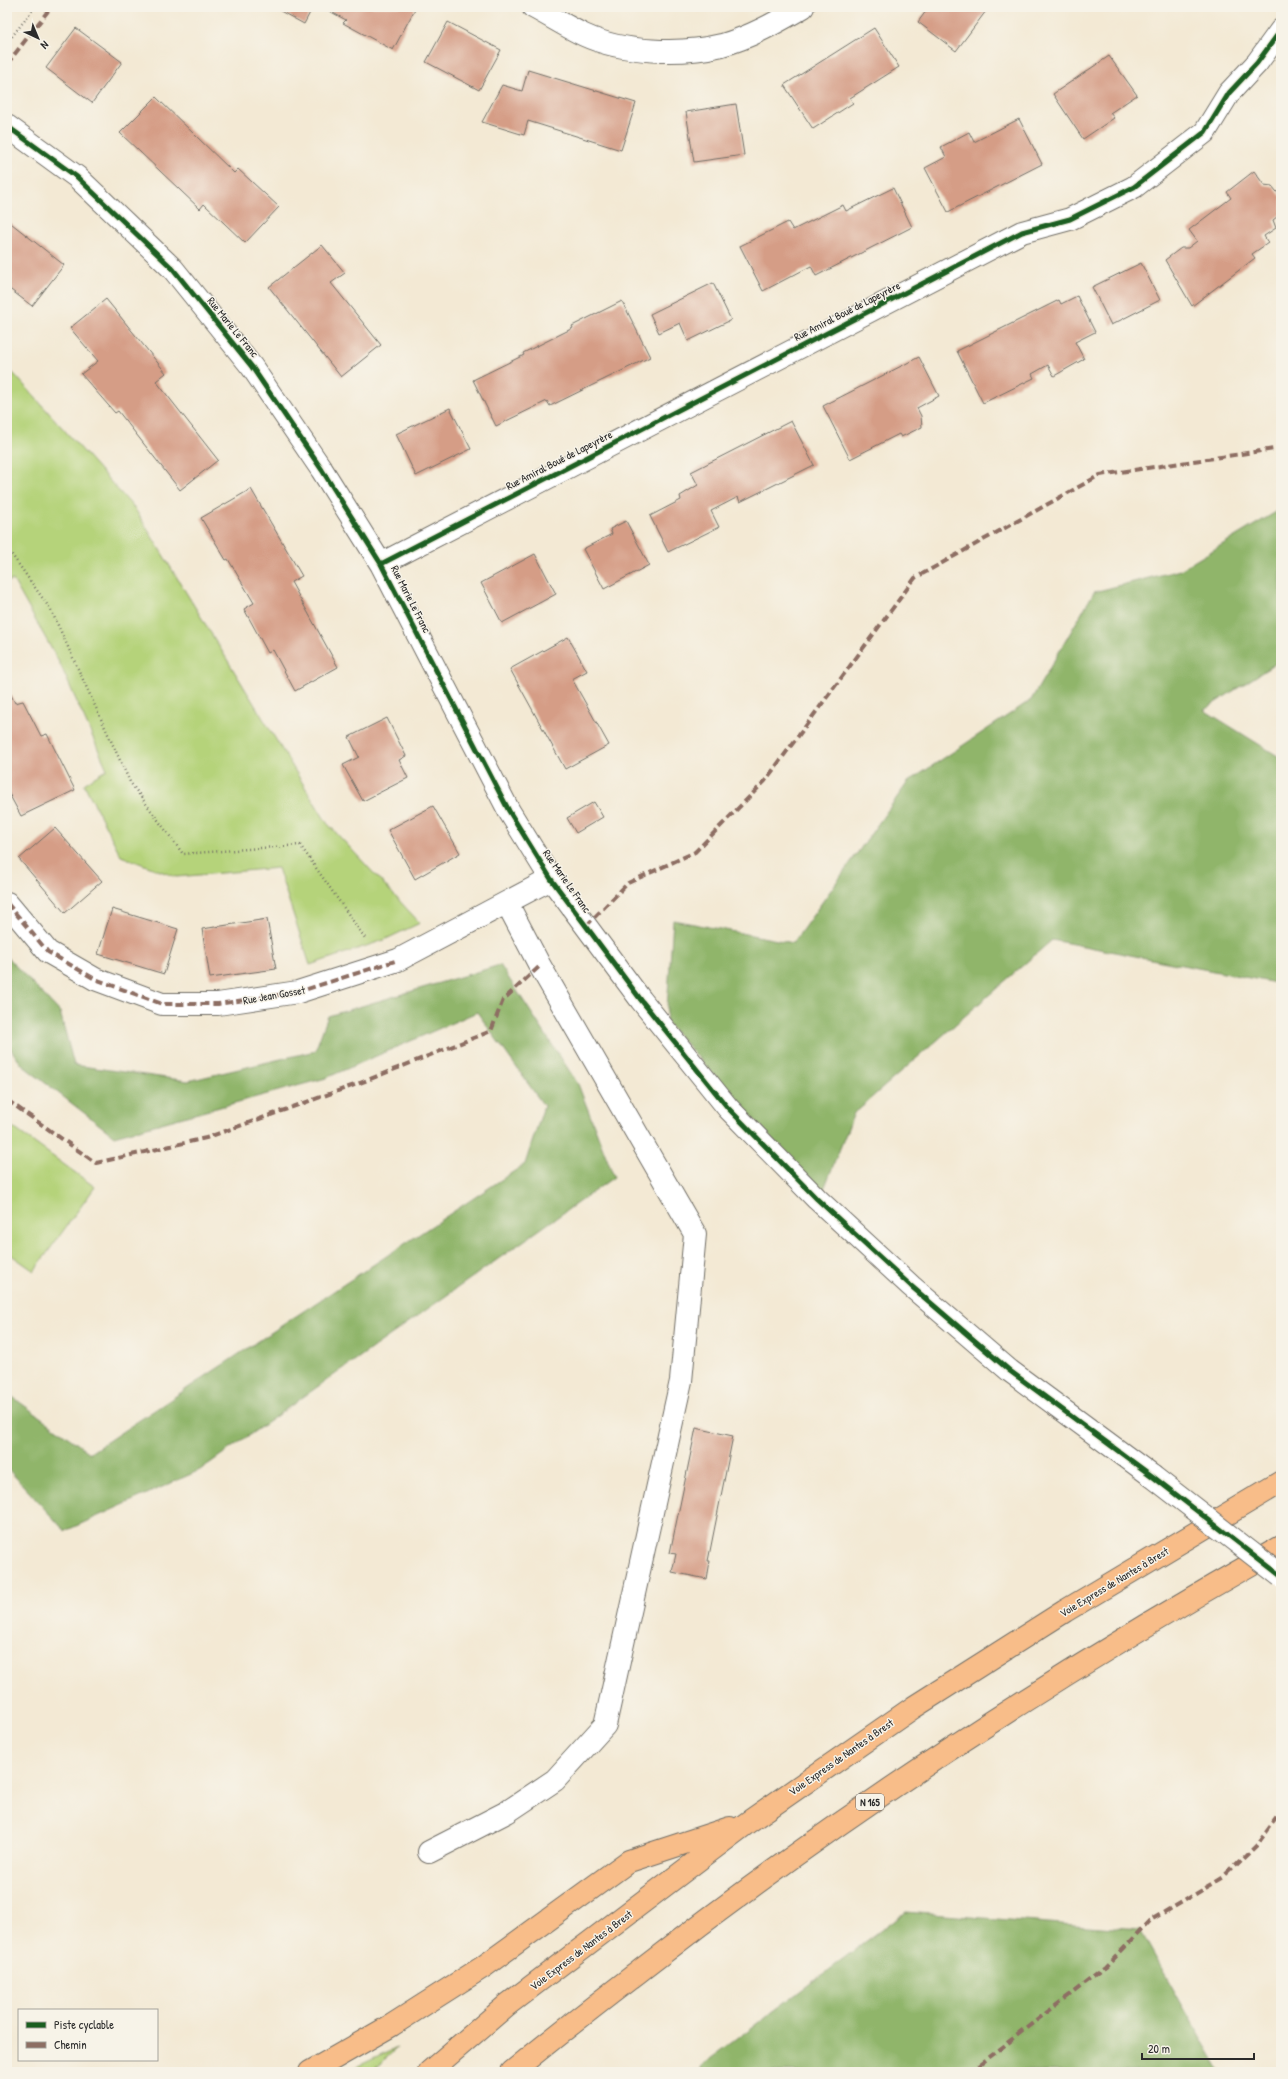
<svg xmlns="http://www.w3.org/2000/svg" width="1288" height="2079" viewBox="0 0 1288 2079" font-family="'Patrick Hand',sans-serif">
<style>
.green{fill:#b5d37a;stroke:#707f52}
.forest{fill:#90b56a;stroke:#5e704a}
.building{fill:#d59d86}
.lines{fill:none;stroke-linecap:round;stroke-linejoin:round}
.minor-casing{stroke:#716e66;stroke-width:24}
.highway-casing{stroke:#716e66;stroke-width:24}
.path{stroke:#716e66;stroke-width:2.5;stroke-dasharray:1 3;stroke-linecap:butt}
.minor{stroke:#fff;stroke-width:22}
.highway{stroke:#f8bd89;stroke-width:22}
.minor-bridge-casing{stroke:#716e66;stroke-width:24;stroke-linecap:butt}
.minor-bridge{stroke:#fff;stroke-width:22}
.quiet{stroke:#8d6e63;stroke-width:4;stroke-dasharray:8 4;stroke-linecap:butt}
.cycleway-casing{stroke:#f7f3e8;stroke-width:8}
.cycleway{stroke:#1b5e20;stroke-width:5}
.labels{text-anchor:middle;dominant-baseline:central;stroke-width:3;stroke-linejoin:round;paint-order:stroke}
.shield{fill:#f7f3e8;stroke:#686764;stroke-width:1}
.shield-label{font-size:10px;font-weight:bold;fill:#2b2b2b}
.street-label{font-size:11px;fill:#2b2b2b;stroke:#f7f3e8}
</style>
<rect width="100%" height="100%" fill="#f7f3e8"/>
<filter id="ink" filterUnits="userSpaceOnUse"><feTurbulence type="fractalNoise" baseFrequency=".025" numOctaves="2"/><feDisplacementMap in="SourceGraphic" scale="8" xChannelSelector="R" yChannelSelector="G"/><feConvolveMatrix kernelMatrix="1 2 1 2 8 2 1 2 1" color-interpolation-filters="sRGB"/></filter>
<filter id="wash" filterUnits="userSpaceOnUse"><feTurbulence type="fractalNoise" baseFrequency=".012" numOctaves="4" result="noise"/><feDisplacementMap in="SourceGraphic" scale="16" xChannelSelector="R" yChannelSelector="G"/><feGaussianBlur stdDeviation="0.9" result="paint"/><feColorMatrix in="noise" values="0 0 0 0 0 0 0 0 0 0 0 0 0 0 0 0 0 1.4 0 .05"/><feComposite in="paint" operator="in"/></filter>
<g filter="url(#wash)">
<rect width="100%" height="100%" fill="#f3e9d4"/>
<path class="green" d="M7,368L15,375L135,509L327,823L420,923L384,940L310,965L278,868L176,877L121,856L84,784L107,769L60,664L13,580L7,582Z
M7,1123L95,1187L34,1271L7,1252Z
M397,2048L371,2072H345Z"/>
<path class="forest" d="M1281,509V660L1204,710L1281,758V984L1052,940L854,1113L822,1194L666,1022L673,920L793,943L908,782L1031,700L1094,592L1180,570Z
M7,957L60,1012L74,1065L188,1081L315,1051L328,1016L500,965L578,1084L614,1177L200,1470L65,1531L7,1468V1393L90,1453L525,1164L544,1106L477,1012L326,1078L114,1136L22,1065L7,1044Z
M905,1912L1140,1930L1220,2072H700L702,2065Z"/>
<g id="blocks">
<path class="building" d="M273,7H313L304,24Z
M322,7H416L393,50L343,23L346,20Z
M929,7H989L956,51L918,22Z
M448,22L501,50L479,90L426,62Z
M76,28L122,62L92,103L46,68Z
M874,28L899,67L850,98L853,103L813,129L784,85Z
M1109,56L1137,95L1110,113L1114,118L1083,139L1053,94Z
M528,70L636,103L621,150L528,121L524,135L482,122L502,85L522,91Z
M156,97L234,173L238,169L279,207L245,243L204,204L200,209L120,133Z
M736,104L744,155L694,162L686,112Z
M1019,119L1042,164L948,212L925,168L946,157L941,147L969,132L974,142Z
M1254,171L1264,185L1272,186L1281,197V214L1273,220L1276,228L1264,236L1268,243L1252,254L1255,258L1192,306L1165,260L1181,248H1188L1197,241L1189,230L1231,198L1227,192Z
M893,188L912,227L816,276L811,266L763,291L740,246L788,222L793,230L843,205L846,211Z
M7,220L64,265L32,306L7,287Z
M322,245L345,273L331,283L381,345L341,377L269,287Z
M1141,263L1160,300L1111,325L1092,287Z
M713,283L731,320L688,341L680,323L659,333L650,314Z
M1077,296L1095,332L1075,342L1084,359L1054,376L1048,365L1032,374L1034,378L983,403L957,351L1059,300L1061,304Z
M106,299L166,373L156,381L218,460L180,490L118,411L115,413L81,374L98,361L70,328Z
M622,301L650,357L550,406L547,401L496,426L473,380L524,355L523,353L573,328L572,326Z
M919,357L939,396L917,408L921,416L922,427L901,437L899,434L850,459L823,406Z
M450,408L471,449L416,476L396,434Z
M791,421L814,465L740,502L738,497L711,511L719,527L668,552L650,516L681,500L680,496L698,485L691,472Z
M251,489L302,576L291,582L338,667L295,691L273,650L268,653L244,609L254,603L228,559L226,560L201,518Z
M626,521L649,565L604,589L583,549L612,534L610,529Z
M535,554L556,594L502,623L481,583Z
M568,637L587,671L572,679L609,745L565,769L510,669Z
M7,687L15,703L23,701L41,736L47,734L75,790L21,816L7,790Z
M387,718L406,756L399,760L408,778L363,801L343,765L359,757L349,737Z
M594,802L603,817L576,833L567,818Z
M433,806L460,853L415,879L388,830Z
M55,828L102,881L65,913L19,859Z
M112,909L178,929L164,974L98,954Z
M267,919L276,969L210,978L202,929Z
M696,1428L733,1436L708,1561H710L707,1579L672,1572L676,1554L670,1553Z"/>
</g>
</g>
<g filter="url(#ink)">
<use href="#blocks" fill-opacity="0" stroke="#716e66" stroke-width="1"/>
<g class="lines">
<defs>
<path id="minor" d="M533,7C550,16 567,27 584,35C623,53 681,55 722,45C751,37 777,22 803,7
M7,126L77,177L173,269L252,367L322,470L381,564L509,811L551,879L641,1000L728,1108L817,1199L911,1286L1010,1371L1152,1476
M381,564L1022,232L1070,219L1134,187L1205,132L1229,93L1257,63L1281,30
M7,903L48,952L95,979L162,1004H218L298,992L398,960L551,879
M429,1852L507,1812L555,1780L605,1725L681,1381L695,1234L540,966L507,903"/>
<path id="highway" d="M310,2072L392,2025L483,1967L629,1861L730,1828
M429,2072L507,2005L747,1823L914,1707L1065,1611L1281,1482
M512,2072C554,2037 597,2004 641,1970C843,1813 1058,1673 1281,1547"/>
</defs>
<use href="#minor" class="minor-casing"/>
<use href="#highway" class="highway-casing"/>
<path class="path" d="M7,43L35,7
M7,548L51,610L130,782L183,854L300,845L365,938"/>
<use href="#minor" class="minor"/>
<use href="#highway" class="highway"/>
<defs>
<path id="minor-bridge" d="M1152,1476L1281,1576"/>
</defs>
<use href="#minor-bridge" class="minor-bridge-casing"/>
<use href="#minor-bridge" class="minor-bridge"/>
<path class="quiet" d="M7,64L51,7
M7,903L48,952L95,979L162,1004H218L298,992L398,960
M586,926L628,883L695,852L765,781L915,578L1100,475L1281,448
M7,1100L96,1163L206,1138L360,1083L491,1031L503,1000L540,966
M969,2072L1105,1968L1151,1920L1223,1877L1256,1845L1281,1811"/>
<defs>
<path id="cycleway" d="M7,126L77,177L173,269L252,367L322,470L381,564L509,811L551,879L641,1000L728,1108L817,1199L911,1286L1010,1371L1152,1476L1281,1576
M381,564L1022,232L1070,219L1134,187L1205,132L1229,93L1257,63L1281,30"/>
</defs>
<use href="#cycleway" class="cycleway-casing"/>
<use href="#cycleway" class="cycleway"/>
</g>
</g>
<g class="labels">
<rect class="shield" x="856" y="1794" width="28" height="16" rx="3"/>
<g class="shield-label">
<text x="870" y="1802">N 165</text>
</g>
<g class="street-label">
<text transform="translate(847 311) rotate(-27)">Rue Amiral Boué de Lapeyrère</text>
<text transform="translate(233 327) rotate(51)">Rue Marie Le Franc</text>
<text transform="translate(559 460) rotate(-27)">Rue Amiral Boué de Lapeyrère</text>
<text transform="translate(411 599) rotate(63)">Rue Marie Le Franc</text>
<text transform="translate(567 881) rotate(55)">Rue Marie Le Franc</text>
<text transform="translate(274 995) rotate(-10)">Rue Jean Gosset</text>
<text transform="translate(1114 1582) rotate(-31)">Voie Express de Nantes à Brest</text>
<text transform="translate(841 1757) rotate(-35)">Voie Express de Nantes à Brest</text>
<text transform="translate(581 1950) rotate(-37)">Voie Express de Nantes à Brest</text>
</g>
</g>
<rect width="1288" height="2079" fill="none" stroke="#f7f3e8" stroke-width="24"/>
<rect x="18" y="2009" width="140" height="52" fill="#f7f3e8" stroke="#a5a39c"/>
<rect x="26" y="2022" width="20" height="6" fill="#1b5e20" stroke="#a5a39c"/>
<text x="54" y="2029" font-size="12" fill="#2b2b2b">Piste cyclable</text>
<rect x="26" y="2042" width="20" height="6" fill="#8d6e63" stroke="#a5a39c"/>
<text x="54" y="2049" font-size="12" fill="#2b2b2b">Chemin</text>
<g transform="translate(38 38) rotate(136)" stroke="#f7f3e8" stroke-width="3" paint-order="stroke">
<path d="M0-3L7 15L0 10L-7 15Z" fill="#2b2b2b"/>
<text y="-6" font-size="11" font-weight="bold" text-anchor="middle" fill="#2b2b2b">N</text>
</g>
<path d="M1142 2053v6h112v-6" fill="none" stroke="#2b2b2b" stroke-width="2"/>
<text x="1148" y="2053" font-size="12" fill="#2b2b2b" stroke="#f7f3e8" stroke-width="3" paint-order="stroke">20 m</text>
</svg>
